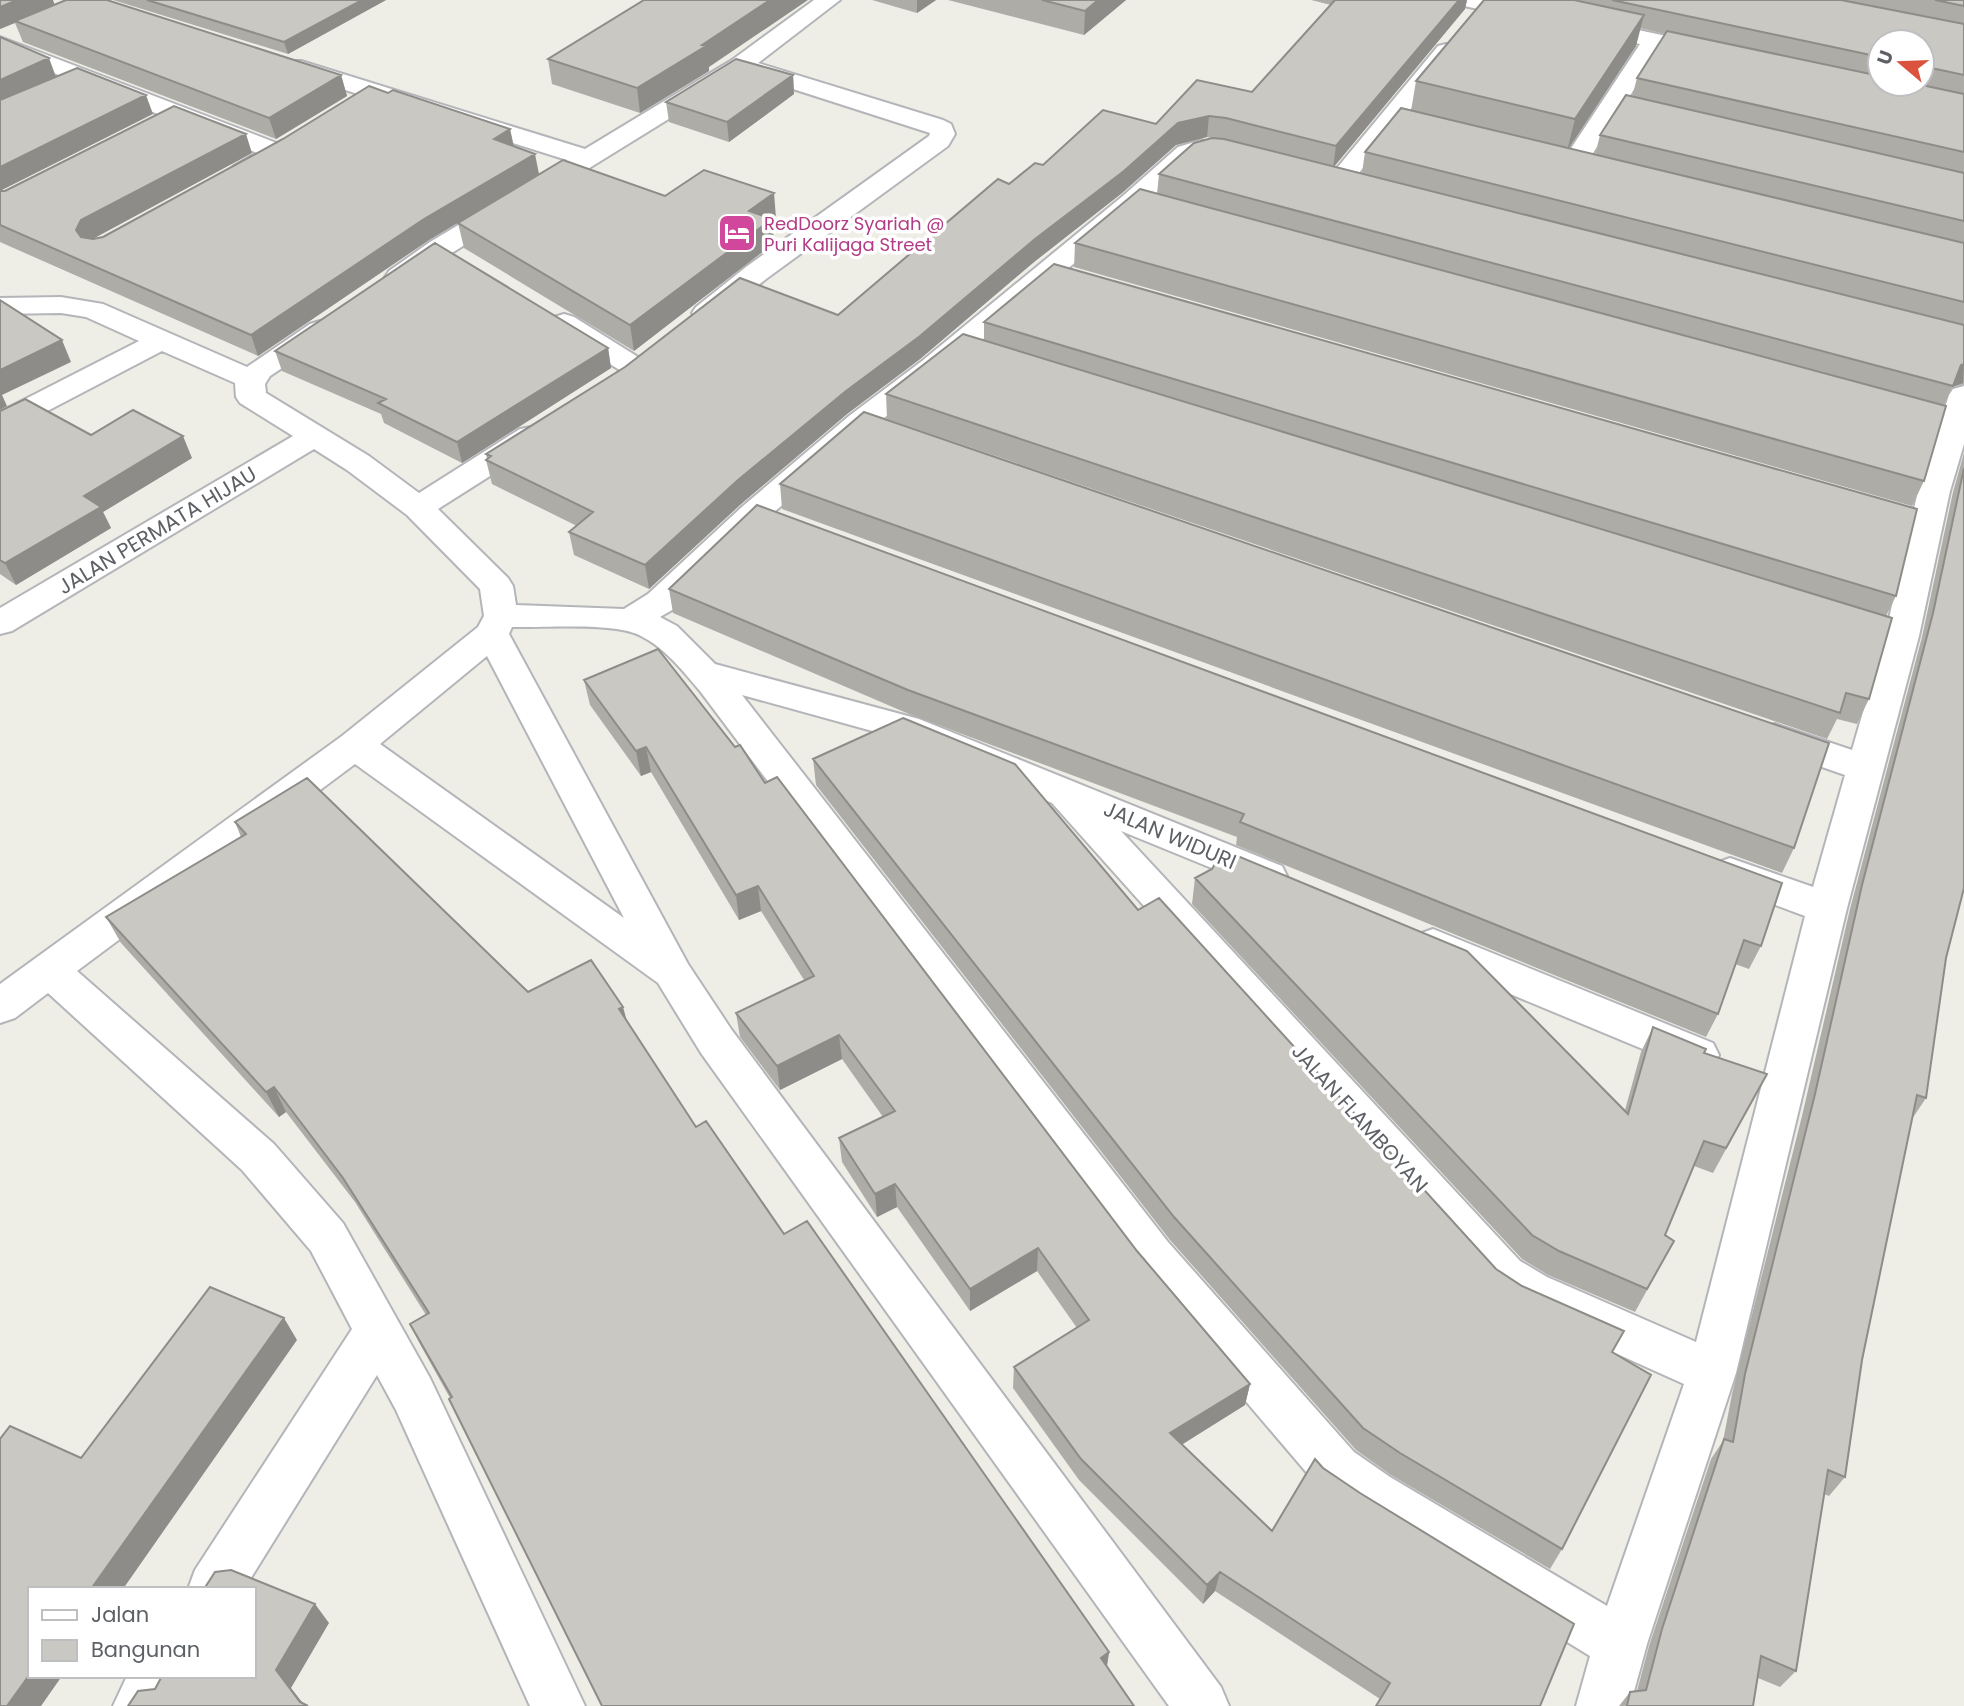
<svg xmlns="http://www.w3.org/2000/svg" width="1964" height="1706" viewBox="0 0 1964 1706" font-family="Poppins,sans-serif">
<style>
.lines{fill:none;stroke-linecap:round;stroke-linejoin:round}
.minor-casing{stroke:#b3b5b9;stroke-width:4}
.minor{fill:#fff;fill-rule:evenodd}
.wall{fill:#aeaca7;fill-rule:evenodd}
.shaded-wall{fill:#8d8c88}
.building{fill:#cac8c2;stroke:#8d8c88;stroke-width:2}
.labels{text-anchor:middle;dominant-baseline:central;stroke-width:7;stroke-linejoin:round;paint-order:stroke}
.far-hotel-label{font-size:18px;fill:#b23c85;stroke:#fff;text-anchor:start}
.street-label{font-size:21px;fill:#5d6065;stroke:#fff}
</style>
<rect width="100%" height="100%" fill="#eeede6"/>
<g class="lines">
<defs>
<path id="minor" d="M814,0H840L758,63L943,120L951,124L955,134L948,146L766,279L716,319L706,322L696,319L692,313L696,307L746,267L929,136L930,133L743,73L450,254C432,266 412,289 389,283L385,277L389,271L430,242L567,160L285,71L281,66L285,61H301L585,149L732,60Z
M1457,0H1498L1539,9L1542,14L1539,19L1531,21L1460,5Z
M1587,19L1713,46L1721,48L1725,53L1721,58L1713,60L1660,49L1584,167L1575,170L1566,167L1562,162L1640,44L1579,31L1576,26L1579,21Z
M0,37L287,147L291,152L287,157C271,166 253,181 234,176L230,171L234,166L257,153L0,52Z
M1446,44L1454,46L1458,51L1350,184L1341,187L1332,184L1328,179L1332,174L1438,46Z
M1201,140L1210,143L1214,148L1210,153L1196,157L1142,207L942,373L871,428L765,520L672,610L660,617L677,626L715,664L919,719L1282,866L1287,876L1282,886L1268,891L1121,831L1520,1261L1547,1277L1696,1342L1805,916L1716,883L1711,873L1716,863L1730,858L1813,887L1845,775L1762,746L1757,737L1762,728L1775,724L1852,750L1885,636L1918,491L1949,395L1953,389L1964,386V444L1950,491L1919,636L1847,908L1736,1373L1647,1644L1630,1706H1576L1590,1656L1354,1511L1318,1486L1136,1272L700,691C683,671 665,648 641,636C616,622 543,628 512,627L509,634L688,964L731,1029L1221,1687L1229,1706H1169L701,1053L658,983L355,764L77,971L274,1144L343,1223L430,1378L585,1706H530L396,1410L377,1375L244,1589H188L195,1570L352,1329L311,1251L242,1170L48,993L15,1018L0,1023V984L342,736L478,627L484,616L480,589L407,515L347,470L314,449L12,631L0,634V608L293,436L240,403L236,397L235,383L162,351L11,430L0,433V412L139,341L86,317L61,313L0,314V298L61,297L103,304L247,367L310,324L320,321L330,324L334,330L330,336L270,376L265,384L266,393L369,456L419,493L520,429L531,427L542,429L546,436L542,443L438,509L508,578L513,586L516,605L624,609L648,594L743,506L849,416L922,361L1124,195L1178,147ZM487,656L624,918L380,744ZM742,695L894,737L1052,803L1488,1291L1513,1307L1684,1384L1607,1606L1390,1477L1354,1452L1168,1242Z
M564,314L574,317L646,362L651,368L646,374L636,377L626,374L554,329L550,323L554,317Z
M1433,929L1713,1043L1719,1055L1713,1067L1698,1072L1419,956L1413,945L1419,934Z
M127,1676H186L171,1706H113Z"/>
</defs>
<use href="#minor" class="minor-casing"/>
<use href="#minor" class="minor"/>
</g>
<path class="wall" d="M0,0L55,5L341,75L347,96L276,139L23,42L15,23L0,29Z
M113,0H386L288,54Z
M872,0H936L917,13Z
M948,0H1126L1084,35Z
M1311,0H1467L1465,9L1334,166L1362,173L1365,152L1411,111L1416,81L1484,0H1964V384L1952,387L1944,405L1924,481L1912,506L1074,267L1075,243L1157,194L1159,174L1212,138L1207,137L1176,145L1122,193L1034,262L920,359L847,414L741,504L649,589L574,555L569,532L577,526L492,484L486,460L487,459L486,454L838,315L1009,184L1043,165L1156,124L1252,92L1331,5ZM1640,28L1665,34L1637,78L1632,97L1600,135L1595,155L1569,148L1636,46ZM1880,42H1922V84H1880Z
M548,59L709,67V71L640,113L552,84Z
M793,75L794,94L729,142L669,122L666,102Z
M388,93L510,129L514,146L539,174L429,240L258,356L0,242V191L252,153L92,239L103,237Z
M665,196L776,218L772,221L774,243L634,351L464,248L458,223Z
M984,322L1896,596L1886,616L1869,699L1857,724L1837,719L1827,739L887,419L886,394L984,340Z
M608,348L611,368L462,463L384,423L381,414L282,371L275,351Z
M0,411L91,435L192,458L103,512L111,528L16,585L0,574Z
M1964,453V888L1946,958L1926,1098L1912,1119L1862,1360L1845,1477L1829,1496L1824,1494L1796,1671L1780,1687L1758,1678L1753,1706H1619L1630,1692L1637,1691L1649,1646L1711,1459L1723,1441L1732,1394L1802,1116L1850,909L1922,637L1953,492Z
M780,484L1794,848L1782,873L782,509Z
M757,505L1761,946L1749,969L1735,964L1718,1014L1706,1037L1236,845L1237,837L909,714L673,613L669,589Z
M584,680L735,747L765,783L1137,1251L1250,1384L1245,1405L1182,1444L1272,1531L1323,1468L1360,1493L1574,1624L1380,1699L1215,1591L1203,1604L1079,1480L1013,1388L1014,1367L1077,1328L1037,1271L970,1311L897,1207L877,1217L842,1162L839,1138L883,1117L842,1059L780,1090L740,1037L736,1013L804,980L761,911L739,920L651,772L641,776L590,705Z
M813,759L1138,910L1496,1269L1612,1352L1562,1549L1550,1569L1391,1475L1356,1450L1170,1240L816,785Z
M235,822L528,992L627,1022L696,1127L784,1234L1109,1652L1107,1667L450,1398L421,1346L410,1324L426,1315L355,1202L286,1112L279,1117L121,943L106,917L241,837Z
M1195,878L1625,1110L1641,1052L1653,1027L1704,1053L1767,1074L1713,1173L1694,1166L1665,1235L1674,1241L1635,1312L1548,1275L1522,1259L1192,904Z"/>
<path class="shaded-wall" d="M17,0H53L55,6L0,29V7Z
M362,0H386L288,54L284,42Z
M770,0H808L709,67V71L640,113L637,88Z
M917,0H936L917,13Z
M1098,0H1126L1084,35L1085,11Z
M1459,0H1467L1465,9L1333,168L1336,146Z
M1644,15L1636,46L1567,151L1575,119Z
M49,58L56,77L0,103V80Z
M341,75L347,96L276,139L269,118Z
M793,75L794,94L729,142L727,122Z
M146,95L153,114L0,191V167Z
M1209,116L1207,137L1176,145L1122,193L1034,262L920,359L847,414L741,504L649,589L645,565L738,480L846,391L1178,123Z
M510,129L514,149L494,139Z
M246,134L252,153L89,241L84,250L76,230L81,220Z
M535,154L539,174L429,240L258,356L251,335L424,219Z
M774,193L776,218L772,221L774,243L634,351L630,325L749,211Z
M62,340L71,362L2,395L7,406L0,410V370Z
M608,348L611,368L462,463L457,442Z
M1964,364L1963,383L1952,387L1961,365Z
M183,436L192,458L103,512L111,528L16,585L5,563L84,496Z
M646,747L651,772L641,776L636,751Z
M758,886L761,911L739,920L736,895Z
M623,1007L630,1032L619,1009Z
M839,1035L842,1059L780,1090L777,1066Z
M274,1087L286,1112L279,1117L266,1092Z
M895,1184L897,1207L877,1217L875,1194Z
M1038,1248L1037,1271L970,1311V1289Z
M284,1318L297,1340L123,1589H91Z
M1250,1384L1245,1405L1167,1454L1170,1433Z
M1220,1572L1215,1591L1203,1604L1207,1585Z
M315,1604L329,1623L291,1688L305,1706H303L276,1670Z
M1109,1652L1106,1671L1101,1658Z
M30,1674V1676H62L41,1706H7Z"/>
<path class="building" d="M0,0H17L0,7Z
M66,0H107L341,75L269,118L15,21Z
M147,0H362L284,42Z
M644,0H770L702,45L706,46L637,88L548,59Z
M1042,0H1098L1085,11Z
M1335,0H1459L1336,146L1226,118L1209,116L1178,123L1124,171L1035,239L920,336L846,391L738,480L645,565L569,532L593,512L486,460L491,456L486,454L625,367L740,278L838,315L998,179L1009,184L1035,163L1043,165L1103,110L1156,124L1197,80L1252,92Z
M1484,0H1574L1644,15L1575,119L1416,81Z
M1612,0H1841L1964,24V75L1922,66V42H1880V57Z
M1935,0H1964V6Z
M1667,31L1880,76V84H1917L1964,94V152L1637,78Z
M0,37L49,58L0,80Z
M736,59L793,75L727,122L666,102Z
M77,68L146,95L0,167V100Z
M369,86L388,93L393,90L510,129L494,139L535,154L424,219L251,335L0,225V191H5L174,106L246,134L81,220L76,230L81,237L93,239L103,237L283,139Z
M1626,95L1964,173V221L1600,135Z
M1401,108L1964,243V302L1365,152Z
M1212,138L1224,139L1964,325V364L1961,365L1953,386L1159,174L1194,143Z
M563,160L665,196L704,170L774,193L749,211L772,219L630,325L458,223Z
M1140,189L1946,406L1924,481L1075,243Z
M435,243L608,348L457,442L378,403L386,399L275,351Z
M1054,264L1917,509L1896,596L984,322Z
M0,300L62,340L0,370Z
M963,334L1892,618L1869,699L1846,693L1840,713L886,394Z
M25,399L91,435L133,410L183,436L84,496L101,507L5,563L0,560V411Z
M864,412L1829,743L1794,848L780,484Z
M1964,468V888L1946,958L1926,1098L1917,1095L1862,1360L1845,1477L1828,1470L1796,1671L1761,1656L1753,1706H1627L1630,1692L1646,1690L1662,1629L1724,1439L1733,1442L1745,1374L1815,1094L1862,885L1933,613Z
M757,505L1782,883L1761,946L1744,940L1718,1014L1240,822L1244,814L908,690L669,589Z
M658,649L735,747L740,745L765,783L777,777L1137,1251L1250,1384L1170,1433L1272,1531L1315,1459L1323,1468L1360,1493L1574,1624L1540,1706H1376L1390,1683L1220,1572L1207,1585L1081,1459L1014,1367L1089,1320L1038,1248L970,1289L895,1184L875,1194L839,1138L895,1111L839,1035L777,1066L736,1013L814,976L758,886L736,895L646,747L636,751L584,680Z
M903,718L1015,764L1138,910L1159,898L1496,1269L1522,1286L1624,1331L1612,1352L1651,1375L1562,1549L1400,1453L1363,1428L1174,1217L813,759Z
M307,778L528,992L591,960L623,1007L619,1009L696,1127L706,1121L784,1234L807,1221L1109,1652L1101,1658L1134,1706H602L449,1399L452,1397L410,1324L429,1313L343,1178L274,1087L266,1092L106,917L246,834L235,822Z
M1223,850L1467,951L1628,1114L1653,1027L1706,1049L1704,1053L1767,1074L1726,1148L1704,1141L1665,1235L1674,1241L1647,1289L1559,1251L1532,1235L1195,878L1212,869Z
M210,1287L284,1318L91,1589H30V1674L7,1706H0V1439L10,1426L81,1458Z
M231,1570L315,1604L276,1670L300,1702L308,1706H128L138,1691L155,1689L162,1676H254V1589H204L215,1572Z"/>
<defs>
<symbol id="hotel-square" viewBox="-11 -11 22 22"><rect x="-9" y="-9" width="18" height="18" rx="4" fill="#d1479c" stroke="#fff"/><path d="M-6-4.5h1.5V1H6V5H4.5V3h-9V5H-6ZM-4 0a1.8 1.8 0 1 1 3.6 0ZM.5 0V-2.5h3Q6-2.5 6 0Z" fill="#fff"/></symbol>
</defs>
<g fill-rule="evenodd">
<use href="#hotel-square" x="715" y="211" width="44" height="44"/>
</g>
<g class="labels">
<g class="far-hotel-label">
<text x="764" y="223">RedDoorz Syariah @<tspan x="764" dy="21">Puri Kalijaga Street</tspan></text>
</g>
<g class="street-label">
<text transform="translate(157 530) rotate(-31)">JALAN PERMATA HIJAU</text>
<text transform="translate(1170 835) rotate(23)">JALAN WIDURI</text>
<text transform="translate(1360 1118) rotate(48)">JALAN FLAMBOYAN</text>
</g>
</g>
<rect x="28" y="1587" width="228" height="91" fill="#ffffff" stroke="#bebfc1" stroke-width="2"/>
<rect x="42" y="1610" width="35" height="10" fill="#ffffff" stroke="#bebfc1" stroke-width="2"/>
<text x="91" y="1622" font-size="21" fill="#5d6065">Jalan</text>
<rect x="42" y="1640" width="35" height="21" fill="#cac8c2" stroke="#bebfc1" stroke-width="2"/>
<text x="91" y="1657" font-size="21" fill="#5d6065">Bangunan</text>
<g transform="translate(1901 63) rotate(289)"><circle r="33" fill="#ffffff" stroke="#bebfc1" stroke-width="2"/>
<path d="M0-5L12 26L0 18L-12 26Z" fill="#db533f"/>
<text y="-10" font-size="19" font-weight="bold" text-anchor="middle" fill="#5d6065">U</text>
</g>
</svg>
